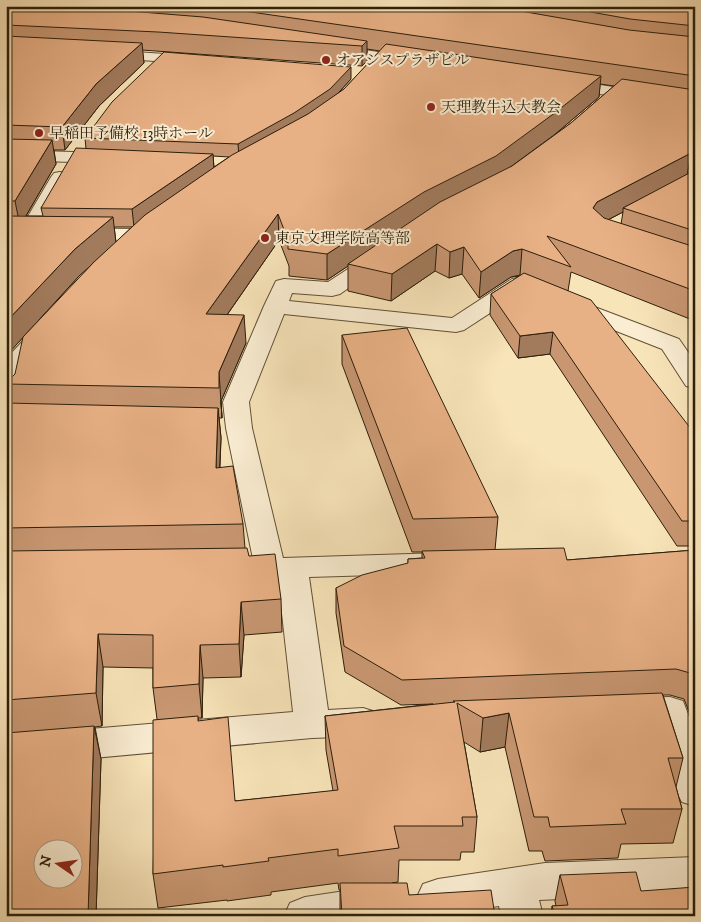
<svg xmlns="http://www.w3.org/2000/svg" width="701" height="922" viewBox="0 0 701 922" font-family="'IM FELL DW Pica','Noto Serif JP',serif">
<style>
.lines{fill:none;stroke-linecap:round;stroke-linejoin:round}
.minor-casing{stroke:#605036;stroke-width:2}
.minor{fill:#faedd2;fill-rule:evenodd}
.wall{fill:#c89772;stroke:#2d1e0a;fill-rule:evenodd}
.shaded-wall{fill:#a27b5d;stroke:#2d1e0a}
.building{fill:#e8b085;stroke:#2d1e0a;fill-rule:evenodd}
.poi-dot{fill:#8f2418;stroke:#faedd2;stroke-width:2}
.labels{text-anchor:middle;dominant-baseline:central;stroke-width:4;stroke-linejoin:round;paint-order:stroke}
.far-poi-label{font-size:15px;fill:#2d1e0a;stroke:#faedd2;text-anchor:start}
</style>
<rect width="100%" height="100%" fill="#f8e4b9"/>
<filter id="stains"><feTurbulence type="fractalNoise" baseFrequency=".004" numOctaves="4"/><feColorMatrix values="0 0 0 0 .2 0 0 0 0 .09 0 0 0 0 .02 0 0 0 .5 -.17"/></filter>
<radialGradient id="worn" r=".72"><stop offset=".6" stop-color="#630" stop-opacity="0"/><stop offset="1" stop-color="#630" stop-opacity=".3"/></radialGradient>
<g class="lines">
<defs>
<path id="minor" d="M331,45L412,57L417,58L419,61L417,64L412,65L326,52L324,49L326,46Z
M104,50L196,56L201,57L203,60L201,63L196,64L99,57L97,54L99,51Z
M563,79L695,100V110L558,87L555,84L558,81Z
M6,150L107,153L113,154L116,158L113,162L107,163L6,160Z
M60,172L66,173L69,177L41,228L140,229L147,231L150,235L147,239L140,241L6,240V228H21L51,177L54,173Z
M378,252L385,254L388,258L385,262L340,294L332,296L292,293L289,301L452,318L512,279C521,277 528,277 533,285L530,290L524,291L464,330L456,332L284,314L249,402L252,428L283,558L442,553L453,556L457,563L453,570L442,573L309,577L328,710L363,708L376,712L381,722L376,732L363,736L312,738L6,766V736L293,712L278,578L253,579L242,576L238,569L242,562L253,559L226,428L223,402L264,306L276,281L284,279L328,282L371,254Z
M571,298L679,339L695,362V388L686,386L662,349L563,310L560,305L563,300Z
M42,327L50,329L54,334L27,366L19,402L15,407L6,410V359L34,329Z
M670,697L683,701L695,732V806L682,802L676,791L656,725L631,726L618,722L613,712L618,702L631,698Z
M695,857V893L539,900L543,916H501L499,906L438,915L423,910L417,897L423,884L438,879L545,863Z
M378,886L393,892L399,905L394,916H284L290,903L305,897Z"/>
</defs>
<use href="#minor" class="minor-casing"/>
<use href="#minor" class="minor"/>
</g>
<path class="wall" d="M6,6H492L496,7V6H695V321L571,272L568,291L695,434V546H677L550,354L518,358L490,315L491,294L521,276L511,277L479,298L462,274L449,278L435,271L391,301L348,291V266L327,280L289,276V266L279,240L227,315L246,343L221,401L222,418H219L221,438L220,467L243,524L245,548L249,556L281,599L282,632L244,635L241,677L203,678L202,718H198V721L235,801L333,791L326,750L325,716L433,704L401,705L345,672L336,613V588L408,564V559L422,558V552H412L342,364V335L498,517L495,550L567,560L695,550V727L684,699L670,695H663L683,758L676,787L682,809L673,843L621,844L618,858L545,861L542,851H529L505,747L480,752L464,742L477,817L474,852H461L460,860H399L398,882L392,883L409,895L495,916H340V890H339L338,883L271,892V895L227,901V900L158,908L153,874L157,719L153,688V668L103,667L102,726L95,727L101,759L96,916H6V380L10,379L15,374L89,267L79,276L6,356ZM367,49L380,51L344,89L337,94L351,79L85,138L86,149L41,208L43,216H26L56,164L54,150H65L99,106L144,63L142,50L362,66L367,61ZM600,84L614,86L571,123L510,168L554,135L599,97ZM213,156L229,157L214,167ZM623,212L621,224L608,220ZM114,227H132L116,242Z
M560,875L641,891L695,916H551L552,906H556L555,901Z"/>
<path class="shaded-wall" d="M367,41V61L362,66V46Z
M142,43L144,63L99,106L65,150L62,127L96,84Z
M351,67V79L330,102L239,157L238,144Z
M601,76L599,97L554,135L494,179L348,264V266L327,280V254Z
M52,140L56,164L20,226L15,201Z
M691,153L687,176L623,208V212L594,227L593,208L597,202Z
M213,154L214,171L134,227L132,209Z
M278,214L279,240L208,342L206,314Z
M113,217L116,243L79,276L6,356V322L75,249Z
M437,244L435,271L391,301L392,274Z
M464,247L462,274L449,278L450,252Z
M522,249L520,275L511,277L479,298L481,272L513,251Z
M244,315L246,343L221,401L222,418L219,372Z
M553,332L550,354L518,358L520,336Z
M218,408L221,438L218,499L216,468Z
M241,602L244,635L241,677L239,644Z
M98,634L103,667L102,726L96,693Z
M200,645L203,678L202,718L199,684Z
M509,713L505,747L480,752L483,718Z
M94,726L101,759L96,916H88Z"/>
<path class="building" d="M6,6H66L203,17L367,41L362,46L158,32L6,25Z
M209,6H492L629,30L695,37V76Z
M557,6H695V26L630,19Z
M6,36L142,43L96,84L62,127L6,125Z
M386,44L601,76L556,112L496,156L424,192L327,254L288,249V240L278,214L206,314L244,315L219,372V388L6,384V380L10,379L15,374L23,337L94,262L145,215L232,155L308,114L344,89Z
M164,52L351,67L330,89L294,113L238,144L85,138L112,102Z
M622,79L695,90V152L691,153L597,202L593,208L604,218L695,247V291L547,236L571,267L522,249L513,251L481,272L464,247L450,252L437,244L392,274L348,264L440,202L512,166L571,123Z
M6,139L52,140L15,201H6Z
M76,148L213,154L132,209L41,208Z
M695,170V231L623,208Z
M6,216L113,217L75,249L6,322Z
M524,273L591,300L695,434V521H682L553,332L520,336L491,294Z
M407,328L498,517L413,519L342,335Z
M6,403L218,408L216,468L233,466L243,524L6,528Z
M247,548L249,556L275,554L281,599L241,602L239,644L200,645L199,684L153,688V635L98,634L96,693L6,700V551Z
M564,548L567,560L695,550V685L690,673L676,669L402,680L344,646L336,588L362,575L408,563V559L425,558L422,551Z
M662,693L683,758H668L682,809H621L626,824L550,827L548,817H534L509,713L483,718L457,703L477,817H462L463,826H394L399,848L338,856V849L268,858L269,861L223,867V865L153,874V720L198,716V721L228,717L235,801L338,790L325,716L455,702L453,701Z
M94,726L88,916H6V733ZM42,850H72V880H42Z
M636,872L641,891L695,887V916H555L552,906L568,905L560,875Z
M340,883H407L409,895L491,890L495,916H342Z"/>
<g class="poi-dot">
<circle cx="326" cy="60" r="5"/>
<circle cx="431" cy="107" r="5"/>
<circle cx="39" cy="133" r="5"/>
<circle cx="265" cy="238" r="5"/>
</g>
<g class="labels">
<g class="far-poi-label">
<text x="336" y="60">オアシスプラザビル</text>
<text x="441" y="107">天理教牛込大教会</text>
<text x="49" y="133">早稲田予備校 13時ホール</text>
<text x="275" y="238">東京文理学院高等部</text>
</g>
</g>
<rect width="701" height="922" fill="none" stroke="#f8e4b9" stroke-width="25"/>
<rect x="8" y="8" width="686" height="907" fill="none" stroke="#2d1e0a" stroke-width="2.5"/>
<rect x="12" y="12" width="676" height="897" fill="none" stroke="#2d1e0a"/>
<g transform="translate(58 864) rotate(283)"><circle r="24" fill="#faedd2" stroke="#a89a82"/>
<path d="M0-4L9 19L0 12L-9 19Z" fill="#8f2418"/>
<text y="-8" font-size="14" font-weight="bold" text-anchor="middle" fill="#2d1e0a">N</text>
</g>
<rect width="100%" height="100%" filter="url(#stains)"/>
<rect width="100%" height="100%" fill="url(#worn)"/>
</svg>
